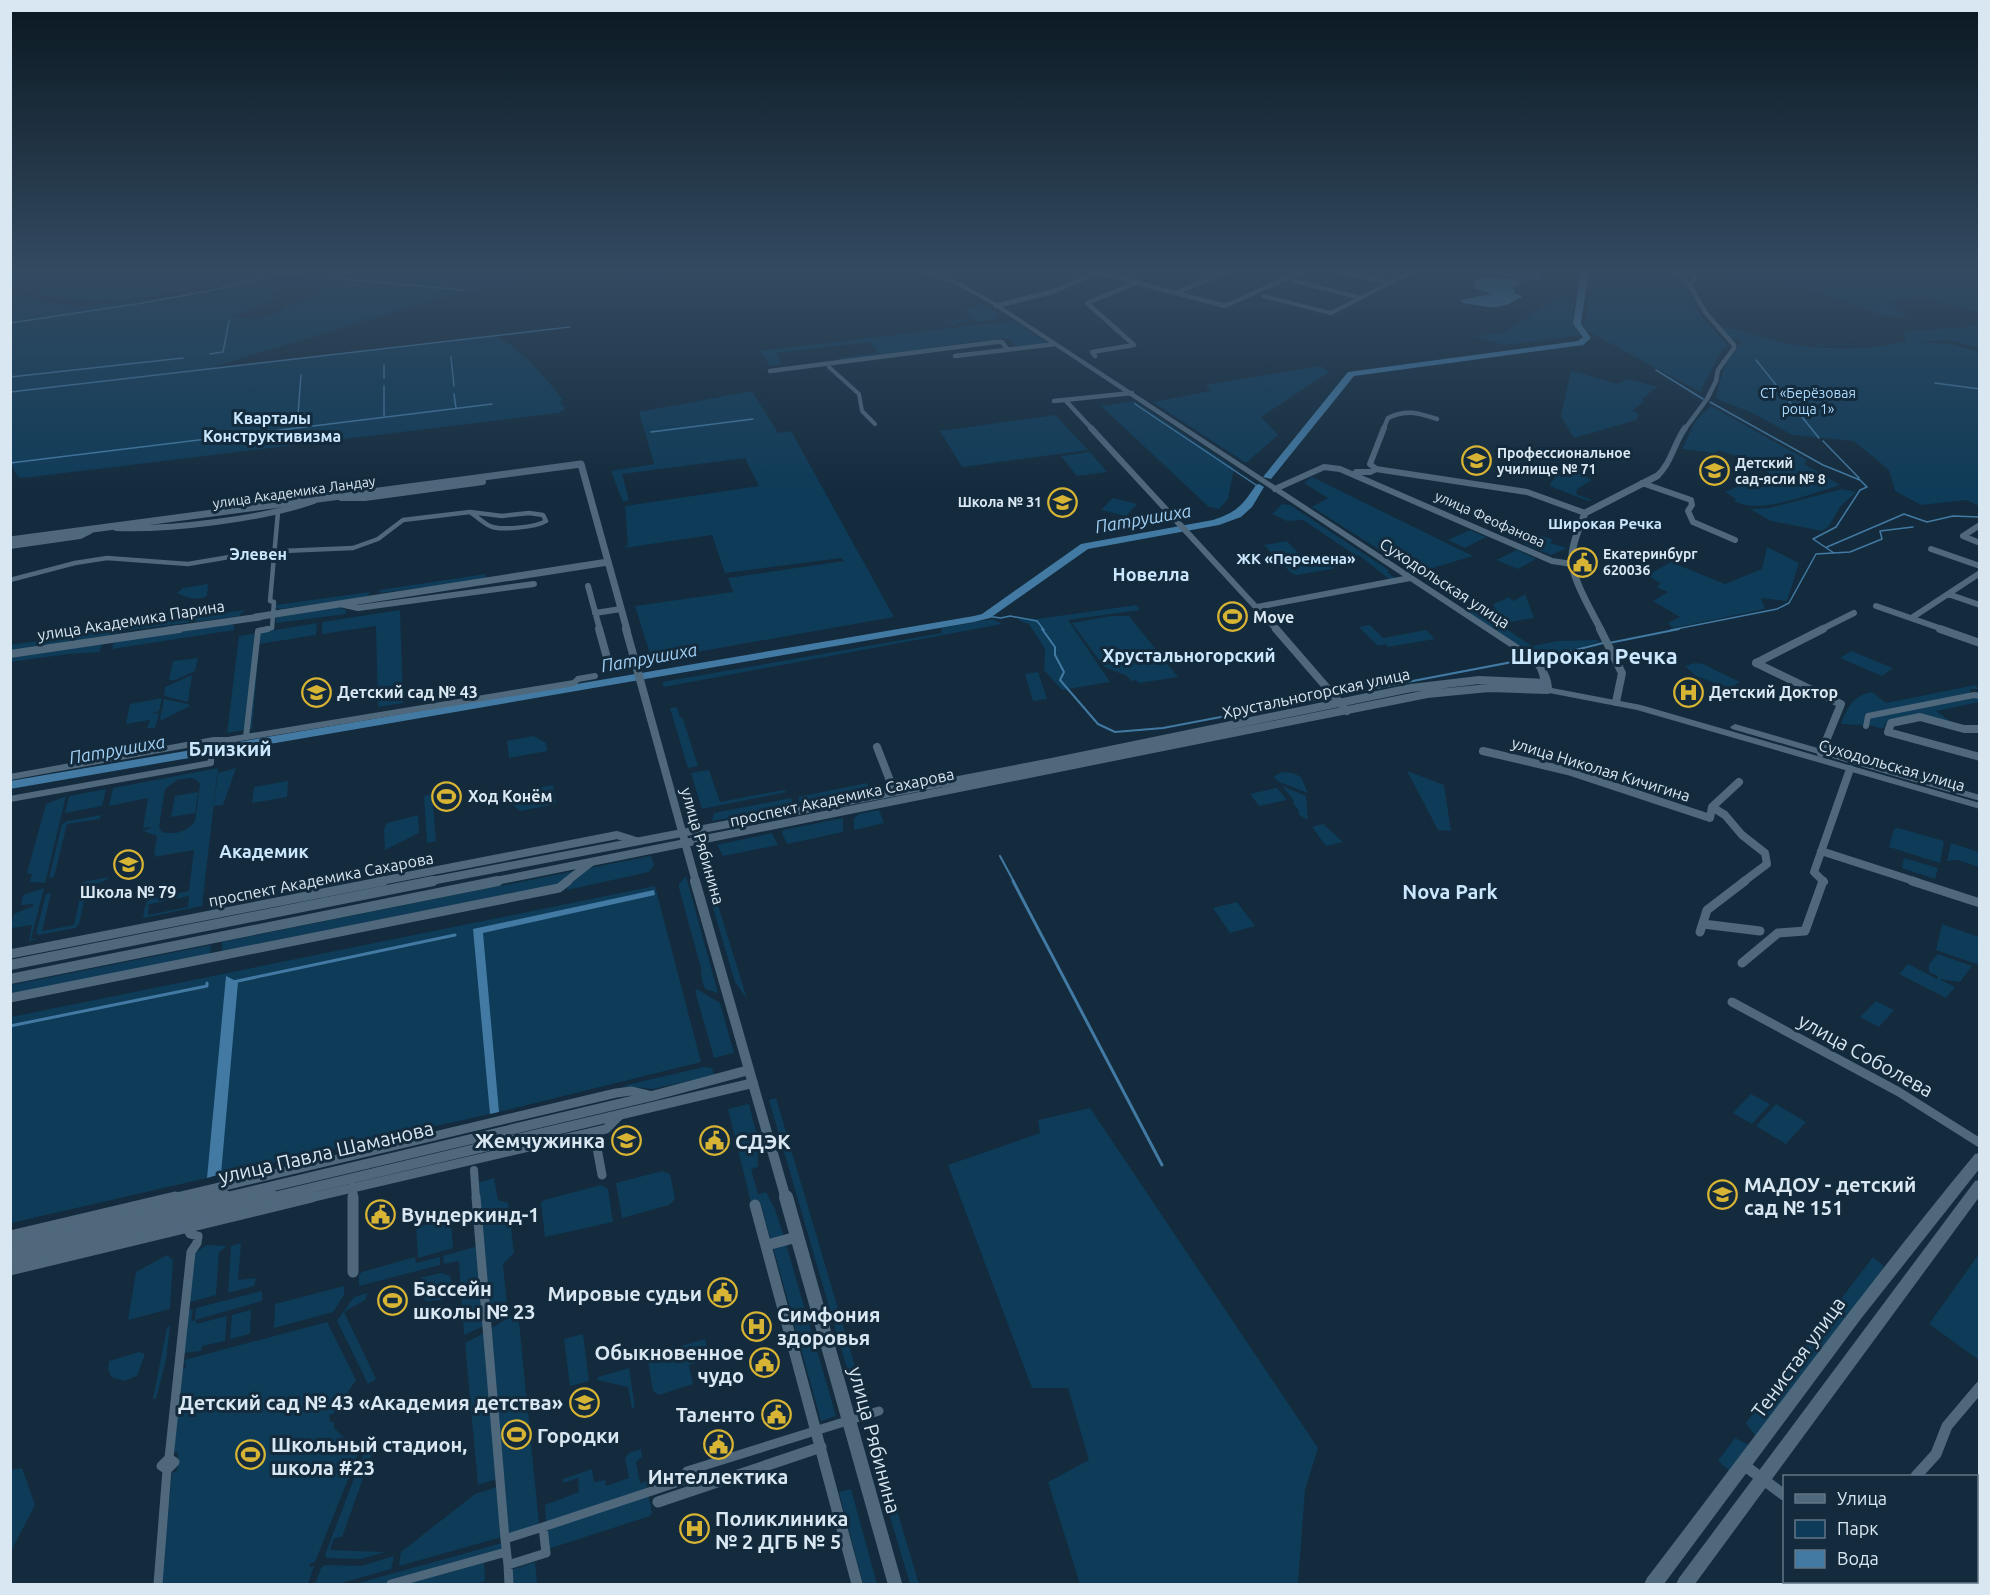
<svg xmlns="http://www.w3.org/2000/svg" width="1990" height="1595" viewBox="0 0 1990 1595" font-family="Ubuntu,sans-serif">
<style>
.green{fill:#0e3b58;fill-rule:evenodd}
.water{fill:#427aa4}
.lines{fill:none;stroke-linecap:round;stroke-linejoin:round}
.stream-far2{stroke:#427aa4;stroke-width:1.5}
.stream-far1{stroke:#427aa4;stroke-width:2}
.stream{stroke:#427aa4;stroke-width:3}
.river{fill:#427aa4;fill-rule:evenodd}
.pedestrian-far4{stroke:#4f687c;stroke-width:4}
.pedestrian-far3{stroke:#4f687c;stroke-width:4.5}
.pedestrian-far2{stroke:#4f687c;stroke-width:6}
.pedestrian-far1{stroke:#4f687c;stroke-width:8}
.pedestrian{stroke:#4f687c;stroke-width:9}
.minor-far4{stroke:#4f687c;stroke-width:4.5}
.minor-far3{stroke:#4f687c;stroke-width:6}
.minor-far2{stroke:#4f687c;stroke-width:8}
.minor-far1{stroke:#4f687c;stroke-width:9}
.minor{stroke:#4f687c;stroke-width:11}
.tertiary-far4{stroke:#4f687c;stroke-width:5}
.tertiary-far3{stroke:#4f687c;stroke-width:7}
.tertiary-far2{stroke:#4f687c;stroke-width:8}
.tertiary-far1{stroke:#4f687c;stroke-width:10}
.tertiary{stroke:#4f687c;stroke-width:14}
.secondary{fill:#4f687c;fill-rule:evenodd}
.labels{text-anchor:middle;dominant-baseline:central;stroke-width:6;stroke-linejoin:round;paint-order:stroke}
.far-park-label{font-size:14px;fill:#abd9fe;stroke:#132b3c}
.far-poi-label{font-size:14px;font-weight:bold;fill:#d9e7f2;stroke:#132b3c;text-anchor:start}
.far-street-label{font-size:14px;fill:#d9e7f2;stroke:#132b3c}
.far-neighbourhood-label{font-size:15px;font-weight:bold;fill:#cbe7fe;stroke:#132b3c}
.far-quarter-label{font-size:16px;font-weight:bold;fill:#cbe7fe;stroke:#132b3c}
.street-label{font-size:16px;fill:#d9e7f2;stroke:#132b3c}
.poi-label{font-size:16px;font-weight:bold;fill:#d9e7f2;stroke:#132b3c;text-anchor:start}
.water-label{font-size:18px;font-style:italic;fill:#a2d0f5;stroke:#132b3c}
.neighbourhood-label{font-size:18px;font-weight:bold;fill:#cbe7fe;stroke:#132b3c}
.quarter-label{font-size:20px;font-weight:bold;fill:#cbe7fe;stroke:#132b3c}
.near-street-label{font-size:20px;fill:#d9e7f2;stroke:#132b3c}
.near-poi-label{font-size:20px;font-weight:bold;fill:#d9e7f2;stroke:#132b3c;text-anchor:start}
.district-label{font-size:22px;font-weight:bold;fill:#cbe7fe;stroke:#132b3c}
</style>
<rect width="100%" height="100%" fill="#132b3c"/>
<path class="green" d="M11,270H68L27,290L11,287Z
M74,270H270C212,284 139,305 78,301C62,300 45,296 28,293Z
M298,270H548L472,292H460L216,366V368L497,336C524,352 544,376 563,400L560,402L565,409L558,413L23,478L18,477L10,462L11,294L75,306L109,304L207,292ZM311,283L319,284L310,299L285,306L279,313L255,319L232,317C249,309 274,304 284,286Z
M610,270H674L676,271C656,280 629,281 610,270Z
M1593,270H1669L1686,283L1701,316L1728,346L1721,352L1700,392L1584,329Z
M1725,270H1951L1979,278V310L1974,311L1923,297L1888,302L1908,318L1885,316L1790,282L1729,277Z
M1557,297L1573,298V327L1582,335L1504,345L1472,336L1503,333Z
M983,304L1000,315L996,318L1000,319L978,322L975,319L955,323L956,325L953,326L946,321L973,319L965,309Z
M1010,321L1016,322L1048,344L1008,347L1016,346L1010,340L1003,338L840,360L838,358L878,353L870,342L776,353L782,364L770,366L760,351Z
M1979,324V348L1948,340L1920,342L1953,344L1979,352V506L1967,500L1921,505L1895,491L1889,470L1854,441L1793,435L1750,412L1719,400L1716,396C1720,382 1727,351 1741,344V341L1731,339L1722,328C1744,328 1764,339 1785,343C1822,350 1863,350 1900,343L1823,346L1796,340L1826,345L1905,342V331L1958,328Z
M1321,366L1329,372L1261,417L1278,435L1246,463L1153,402L1211,391L1206,385Z
M1571,370L1617,384L1629,379L1657,387L1642,399L1644,401L1632,411L1639,414L1636,420L1574,438L1561,416Z
M747,392L753,393L778,433L791,431L894,617L652,660L635,606L733,592L728,578L844,561L841,558L725,573L712,535L624,548L628,545L625,506L759,486L745,458L622,474L629,500L623,502L611,471L654,464L639,412Z
M1134,401L1234,468L1228,499L1219,509L1209,507L1101,406Z
M1711,406L1807,460L1804,464L1840,485C1812,493 1760,516 1734,501L1736,499L1725,492L1769,473L1751,461L1719,450L1715,453L1682,449L1696,420Z
M1055,415L1088,450L962,467L940,431Z
M1090,452L1107,472L1077,476L1061,456Z
M1563,471L1576,472L1592,480L1577,489L1576,494L1592,500L1588,501L1550,486L1552,481Z
M1312,477L1473,556L1416,573L1312,507L1328,498L1304,483Z
M1842,489L1856,492L1840,507L1829,526L1822,531L1771,521L1750,509L1769,508Z
M1113,498L1137,504L1126,516L1101,510Z
M1282,504L1290,505L1390,571L1387,572L1395,578L1389,579L1360,556L1355,555L1303,520L1287,521L1272,514Z
M1470,530L1486,537L1465,548L1448,540Z
M1541,535L1553,540L1550,543L1567,548L1551,555L1524,544Z
M1287,541L1304,559L1321,556L1335,566L1332,569L1297,575L1291,573L1264,545Z
M1767,547L1799,563L1787,601L1761,598L1765,609L1673,628L1668,623L1680,617L1653,601L1668,592L1656,587L1661,584L1648,575L1671,562L1725,584L1762,569Z
M1517,550L1536,559L1518,569L1496,560Z
M486,574L485,579L380,593L379,590Z
M208,584L207,596C197,601 187,598 177,593L183,588Z
M370,592L367,597L281,609L276,608V605Z
M1525,594L1534,618L1499,624L1532,646L1558,641L1597,640L1598,642L1572,650L1535,656L1462,609L1469,607L1479,614L1484,613L1482,610L1494,608L1497,611L1493,605L1497,602L1504,600L1507,597L1514,601Z
M1136,605L1140,610L1068,620L1110,682L1062,690L1044,670L1045,649L1029,624L1018,620L1020,618L1037,619Z
M337,607L346,610V614L276,623V617Z
M245,610L239,616L130,630V627Z
M400,610L403,703L378,707L376,626L322,634V622Z
M1111,616H1129L1178,677L1139,683L1136,680L1131,681L1127,676L1104,667L1072,623Z
M993,619L1002,624L664,687L662,682L942,633L941,628Z
M317,623L316,635L259,644L252,729L227,733L239,636Z
M230,624L234,625V630L112,649L113,644L116,642Z
M1370,625L1383,638L1426,630L1435,639L1388,647L1385,644L1378,646L1359,627Z
M122,629L116,634L11,650L10,645Z
M100,644L102,645L99,652L68,654L11,662V658Z
M1851,651L1893,668L1882,676L1840,658Z
M198,658L195,671L175,680H169L173,661Z
M1695,663L1703,664L1740,682L1730,688L1696,676L1685,666Z
M1038,672L1047,699L1033,701L1025,674Z
M192,675L188,702L164,696L165,687Z
M1975,685L1979,689H1970V693L1865,714L1863,725L1841,724C1848,707 1852,696 1872,692L1886,703Z
M162,698L159,711L150,714L159,713L155,728H147L150,720L126,724L130,704Z
M1974,698H1979V702L1936,711L1954,724L1920,715L1886,722L1883,729L1869,725L1871,718Z
M164,699L188,704L190,706L162,720L160,719Z
M677,707L680,717L683,719L698,766L688,768L670,708Z
M534,736L546,743L547,751L509,758L507,741Z
M218,768L202,906L143,918L145,906L149,905L148,915L188,907L189,896L146,905L147,899L189,891L194,850L153,857L157,854H154L157,836L143,831L153,827L143,828L148,798L109,806L113,788ZM191,778L197,780L200,784L195,821C187,832 175,835 162,832L159,827L165,789L177,780Z
M236,768L223,805L214,806L218,773Z
M709,770L720,802L783,790L787,792L702,809L691,773Z
M1407,771L1444,785L1451,831L1438,830Z
M1282,772L1293,773L1301,777L1308,793L1279,782L1273,777Z
M288,781L287,797L252,803L254,787Z
M867,783L871,792L807,804L800,802L798,797Z
M553,785L556,804L520,811L511,803L510,799L518,795L517,792Z
M1282,786L1306,796L1308,820L1299,815V811L1293,803L1294,801Z
M1277,788L1287,800L1259,806L1250,794Z
M106,789L102,806L65,813L69,796Z
M198,792L195,813L171,817L175,796Z
M432,794L436,841L427,843L424,796Z
M66,796L45,883L30,882L32,874L27,873L46,804Z
M791,798L793,805L789,808L712,821L714,813Z
M879,810L884,823L854,830V818L859,814Z
M101,815L100,819L67,824L54,877L49,878L62,824L67,821Z
M418,815L419,833L385,850L384,829L387,823Z
M843,818V832L787,844L782,833L783,830Z
M1323,824L1343,842L1326,846L1312,827Z
M1898,828L1944,841L1940,863L1889,847L1894,829Z
M772,833L778,845L723,856L717,845Z
M1951,843L1979,852V867L1958,860L1947,861Z
M651,856L654,865L649,872L567,890V887L590,868Z
M1904,858L1938,868L1935,879L1902,868Z
M704,860L747,999L735,982L699,861Z
M580,870L562,885L523,894L517,892L222,951V942Z
M686,876L718,993L705,989L702,980L701,968L679,888V884Z
M109,877C104,884 94,882 87,888L79,924L75,928L39,935L36,933L46,894L51,893L42,931L74,925L83,882Z
M655,886L701,1062L499,1112L498,1106L489,1107L490,1114L221,1174V1172L208,1175L207,1178L11,1223V1017Z
M44,888L31,939H39L29,941L32,925L11,928V926L14,914L33,906V904L21,905L23,895Z
M1237,902L1255,926L1230,933L1213,908Z
M1942,924L1979,937V965L1936,950Z
M211,945L210,954L11,994V985Z
M1938,954L1972,966L1960,982L1939,979L1955,987L1946,998L1899,974L1908,964L1937,979L1938,976L1929,972V964Z
M697,989L720,1003L734,1053L714,1058L695,991Z
M1876,1001L1894,1010L1879,1027L1860,1017Z
M704,1067L712,1068L714,1075L653,1089L622,1086Z
M1751,1094L1770,1104L1752,1124L1733,1113Z
M776,1098L867,1407L859,1410L769,1100Z
M749,1104L757,1136L758,1167L751,1169L758,1194L766,1192L775,1209L784,1237L771,1241L760,1201L751,1203L728,1109Z
M1776,1104L1806,1122L1786,1144L1756,1126Z
M1090,1108L1318,1448L1305,1490L1298,1584H1080L1048,1482L1089,1460L1068,1388H1032L948,1165L1040,1133L1038,1120Z
M662,1171L670,1174L675,1199L669,1205L622,1218L616,1183Z
M494,1178L498,1200L508,1203L514,1253L503,1264L507,1305L513,1309L489,1323L477,1183Z
M601,1185L608,1189L613,1222L545,1237L541,1203L544,1200Z
M458,1216L459,1223L451,1225L453,1248L418,1258L416,1227Z
M241,1243L238,1280L256,1278L254,1286L228,1293L231,1246Z
M786,1244L836,1416L821,1421L773,1247Z
M206,1245L227,1246L219,1252L216,1295L190,1302L193,1255Z
M478,1246L484,1326L464,1335L459,1261L444,1264L443,1256Z
M1979,1254V1360L1929,1324Z
M167,1255L173,1260L170,1309L128,1320L136,1272Z
M415,1257L416,1263L440,1257V1265L359,1286V1275L362,1272Z
M1873,1257L1884,1266L1882,1270L1756,1437L1746,1423Z
M441,1273L450,1276L453,1288L451,1293L441,1300L426,1301L416,1288L418,1282L423,1277Z
M344,1286V1295L333,1312L274,1328L275,1304Z
M262,1291V1301L195,1320L196,1308Z
M368,1293L365,1300L344,1312L376,1379L368,1384L337,1321L354,1297Z
M193,1309L191,1321L196,1320V1324L227,1316L225,1341L202,1346L201,1351L183,1353L189,1310Z
M251,1310L250,1334L230,1339L232,1315Z
M518,1312L539,1524L509,1534L490,1329Z
M327,1322L356,1380L333,1414L329,1415L330,1422H334V1428L359,1452L315,1562L309,1564L310,1567L314,1566L308,1584H161L172,1473L177,1471L178,1452L174,1453L181,1369L186,1367L184,1360Z
M170,1326L166,1360L156,1399H153L167,1327Z
M484,1333L497,1479L478,1485L465,1343Z
M583,1334L589,1381L570,1386L564,1339Z
M705,1339L709,1359L689,1365L693,1384L659,1395L653,1391L648,1361L651,1355Z
M139,1352L145,1354L137,1376L124,1381L111,1377L108,1369L109,1361Z
M629,1368L635,1407L632,1408L628,1387L597,1380L598,1377Z
M1735,1438L1751,1446L1731,1472L1718,1461Z
M366,1447L374,1448L342,1537L334,1538L330,1550L385,1552L361,1559L327,1558L325,1555Z
M641,1449L642,1457L636,1462L640,1483L648,1481L647,1488L546,1522L545,1505L579,1492L578,1478L563,1483V1479L592,1469L594,1482L605,1480L606,1486L629,1478L625,1458L629,1453Z
M883,1463L919,1584H910L875,1466Z
M22,1468L35,1505L11,1551V1470Z
M497,1487L502,1537L399,1566L401,1552L475,1494Z
M851,1489L877,1584H863L839,1492Z
M647,1495L649,1498L652,1513L650,1516L548,1549L546,1530Z
M502,1543V1550L385,1584H355Z
M394,1556L391,1569L338,1584H315L321,1568L325,1565L361,1566Z
M484,1561L485,1581L475,1584H405Z
M535,1562L537,1584H513L511,1570Z"/>
<path class="water" d="M1495,270H1538L1540,278L1536,280C1521,278 1507,275 1493,273L1492,271Z
M1482,278L1517,279L1522,282L1517,287H1511L1515,290L1514,293L1523,296C1499,312 1490,307 1463,303L1461,300L1491,294L1474,288V281Z
M654,890L655,895L483,933L499,1112L490,1114L473,929Z
M226,976L238,982L221,1174L207,1178Z"/>
<g class="lines">
<path class="stream-far2" d="M10,323L143,303L218,289L279,273L463,290
M210,354L223,352L229,321
M451,357L454,386
M1756,360L1819,438
M384,365V378
M1656,370L1703,399
M10,377L183,358
M1935,383L1980,389
M384,386V416
M10,392L570,327
M454,394L456,408
M1710,402L1823,465L1860,480L1867,487L1860,490L1836,527L1813,539L1834,553
M1135,404L1259,487
M297,428L301,375
M651,432L753,419
M1823,441L1859,478
M10,463L492,404
M1827,547L1904,514L1927,522L1953,516L1980,517
M986,616L1001,618L1010,616L1037,621L1044,630
M1671,630L1777,609L1789,603L1816,554L1850,552L1882,539L1880,531L1913,527"/>
<path class="stream-far1" d="M1042,629L1055,647V655L1064,672L1060,680L1098,724L1115,732L1163,728L1316,699
M1609,643L1679,629
M1533,658L1552,656L1603,643
M1376,688L1528,659
M1000,856L1014,882"/>
<path class="stream" d="M1013,881L1162,1165
M233,982L455,935
M10,1026L207,986V983"/>
<path class="river" d="M1581,270H1589L1581,324L1591,338L1583,345L1354,376L1271,479L1263,477L1348,372L1578,341L1583,337L1573,324Z
M1259,484L1264,487L1252,507L1241,517L1219,525L1088,549L990,618L974,622L10,789V781L974,616L982,614L1081,544L1213,520C1237,512 1242,506 1256,485Z"/>
<path class="pedestrian-far4" d="M1334,270L1389,283
M1294,281L1361,298
M1263,296L1331,313L1415,270
M829,367L859,394L862,411L875,424"/>
<path class="pedestrian-far3" d="M470,512L502,516L529,513L543,515L546,521C537,527 500,531 490,526C483,523 476,516 470,512Z
M10,580L75,563L107,558L188,564L259,552L353,548L378,539L403,520L470,512
M261,630L272,628L274,602L270,601L278,512"/>
<path class="pedestrian-far2" d="M1866,726L1868,716L1974,695L1980,696
M246,737L258,631L268,629
M211,755L213,747
M10,777L214,740H228L574,683L578,679L595,676
M10,799L211,763V758"/>
<path class="pedestrian-far1" d="M474,1170L476,1199"/>
<path class="pedestrian" d="M476,1197L505,1539
M169,1458L191,1252L197,1243L198,1236L190,1234L186,1226
M169,1458L175,1462L167,1470L161,1466Z
M543,1527L682,1481L687,1471L879,1411
M543,1527L546,1553L508,1565L505,1539Z
M508,1565L509,1584
M158,1584L167,1470
M391,1584L506,1552"/>
<path class="minor-far4" d="M920,270L933,275
M1089,270L1225,306L1305,270
M1671,270L1689,284
M1176,293L1229,270
M955,356L1055,344
M1095,356L1092,352L1134,345L1087,303L1136,283
M770,371L996,342H1002L1008,350
M1054,401L1132,393
M1066,401L1093,430
M1383,430L1388,418C1407,409 1418,413 1437,419
M1684,430L1707,399L1716,381L1718,370L1734,348V345L1705,312L1689,284L1695,279L1690,270"/>
<path class="minor-far3" d="M1091,428L1277,630
M1376,469L1370,464L1384,428
M1356,472H1370L1376,469L1527,492L1585,513
M1657,476C1671,464 1674,443 1685,428
M1642,483L1691,500L1692,505L1688,511L1693,522L1735,540
M1275,489L1324,467L1340,469L1552,561L1572,564
M341,498H365L483,482L482,479
M1980,525L1963,536L1980,543
M116,528C171,530 262,519 314,501
M10,546L80,536L90,531
M1931,549L1980,566
M588,586L600,630
M1948,594L1980,605
M340,604L358,608L534,584
M1876,606L1945,630
M1257,607L1410,578
M595,613L621,609
M1913,617L1980,573
M1820,630L1854,613"/>
<path class="minor-far2" d="M599,629L609,665
M1276,629L1347,711
M1940,629L1980,643
M1756,663L1841,704L1821,753
M1756,663L1823,629
M1980,729H1964L1920,717L1891,723L1888,732L1980,757
M877,747L894,791
M1483,751L1568,771L1710,818L1712,807L1739,782
M1712,807L1725,815L1742,835L1765,853L1767,864L1743,882
M1821,851L1917,882
M376,882L617,835L636,841
M566,882L590,863
M1824,882L1814,872L1850,769"/>
<path class="minor-far1" d="M1912,881L1980,903
M1703,924L1760,931
M1700,932L1707,910L1745,881
M10,954L384,881
M1742,963L1778,933L1805,931L1823,881
M10,998L559,888L568,881
M1732,1002L1899,1092L1980,1143
M594,1132L602,1175
M353,1187V1199
M169,1199L616,1093L631,1091L652,1096
M305,1199L606,1129L620,1115"/>
<path class="minor" d="M353,1197V1272
M755,1205L857,1584
M10,1236L175,1197
M767,1245L797,1237
M10,1270L312,1197
M1744,1465L1784,1495
M1916,1476L1936,1454L1947,1426L1980,1387
M658,1502L821,1447
M1896,1582L1900,1584
M1831,1584L1834,1582"/>
<path class="tertiary-far4" d="M996,306L1051,292L1104,270"/>
<path class="tertiary-far3" d="M10,540L581,464L627,630
M256,617L608,562
M169,630L260,617
M1601,630C1592,612 1575,584 1572,564C1570,547 1579,529 1585,513L1657,476"/>
<path class="tertiary-far2" d="M626,629L696,882
M1600,629L1622,673L1616,702
M10,654L179,629
M426,882L1052,762L1411,688L1479,680L1547,683
M491,882L1427,694L1489,688L1547,690"/>
<path class="tertiary-far1" d="M695,881L786,1199
M10,965L433,881
M10,979L498,881
M219,1199L652,1096L749,1070
M265,1199L753,1083"/>
<path class="tertiary" d="M786,1197L895,1584
M10,1248L225,1197
M10,1259L272,1197"/>
<path class="secondary" d="M913,270H920L961,283L995,302L1528,651C1541,661 1551,671 1552,688L1641,705L1980,803V809L1637,710L1544,692C1537,671 1542,670 1522,655L991,304L957,285Z
M1735,724L1980,795V801L1732,729L1730,727Z
M1980,1153V1168L1860,1320L1664,1584H1644L1647,1578C1756,1436 1861,1292 1975,1154Z
M1980,1180V1196L1695,1584H1676L1679,1578L1975,1181Z"/>
</g>
<linearGradient id="sky" x2="0" y2="1"><stop stop-color="#0a1821"/><stop offset="0.55" stop-color="#334a61"/><stop offset="1" stop-color="#334a61" stop-opacity="0"/></linearGradient>
<rect width="1990" height="493" fill="url(#sky)"/>
<defs>
<symbol id="university-ring" viewBox="-11 -11 22 22"><circle r="9.5" fill="#132b3c" stroke="#d8b434" stroke-width="1.5"/><path d="M0-5L7-2L0 1L-7-2ZM-4 1L0 2.5L4 1V4Q0 6-4 4Z" fill="#d8b434"/></symbol>
<symbol id="school-ring" viewBox="-11 -11 22 22"><circle r="9.5" fill="#132b3c" stroke="#d8b434" stroke-width="1.5"/><path d="M0-5L7-2L0 1L-7-2ZM-4 1L0 2.5L4 1V4Q0 6-4 4Z" fill="#d8b434"/></symbol>
<symbol id="civic-ring" viewBox="-11 -11 22 22"><circle r="9.5" fill="#132b3c" stroke="#d8b434" stroke-width="1.5"/><path d="M-.6-6.5H3V-4.5H.6V-3L4-1V1h2V6H-6V1h2V-1L-.6-3ZM-1.2 2.5V6h2.4V2.5Z" fill="#d8b434"/></symbol>
<symbol id="stadium-ring" viewBox="-11 -11 22 22"><circle r="9.5" fill="#132b3c" stroke="#d8b434" stroke-width="1.5"/><path d="M0-5a6.5 5 0 1 0 0 10a6.5 5 0 1 0 0-10ZM-3.5-1.8h7v3.6h-7Z" fill="#d8b434"/></symbol>
<symbol id="hospital-ring" viewBox="-11 -11 22 22"><circle r="9.5" fill="#132b3c" stroke="#d8b434" stroke-width="1.5"/><path d="M-5-5h3v3.5h4V-5h3V5h-3V1.5h-4V5h-3Z" fill="#d8b434"/></symbol>
</defs>
<g fill-rule="evenodd">
<use href="#university-ring" x="1460" y="444" width="33" height="33"/>
<use href="#school-ring" x="1698" y="454" width="33" height="33"/>
<use href="#school-ring" x="1046" y="486" width="33" height="33"/>
<use href="#civic-ring" x="1566" y="546" width="33" height="33"/>
<use href="#stadium-ring" x="1216" y="600" width="33" height="33"/>
<use href="#school-ring" x="300" y="676" width="33" height="33"/>
<use href="#hospital-ring" x="1672" y="676" width="33" height="33"/>
<use href="#stadium-ring" x="430" y="780" width="33" height="33"/>
<use href="#school-ring" x="112" y="848" width="33" height="33"/>
<use href="#school-ring" x="610" y="1124" width="33" height="33"/>
<use href="#civic-ring" x="698" y="1124" width="33" height="33"/>
<use href="#school-ring" x="1706" y="1178" width="33" height="33"/>
<use href="#civic-ring" x="364" y="1198" width="33" height="33"/>
<use href="#civic-ring" x="706" y="1276" width="33" height="33"/>
<use href="#stadium-ring" x="376" y="1284" width="33" height="33"/>
<use href="#hospital-ring" x="740" y="1310" width="33" height="33"/>
<use href="#civic-ring" x="748" y="1346" width="33" height="33"/>
<use href="#school-ring" x="568" y="1386" width="33" height="33"/>
<use href="#civic-ring" x="760" y="1398" width="33" height="33"/>
<use href="#stadium-ring" x="500" y="1418" width="33" height="33"/>
<use href="#civic-ring" x="702" y="1428" width="33" height="33"/>
<use href="#stadium-ring" x="234" y="1438" width="33" height="33"/>
<use href="#hospital-ring" x="678" y="1512" width="33" height="33"/>
</g>
<g class="labels">
<g class="far-park-label">
<text x="1808" y="393">СТ «Берёзовая<tspan x="1808" dy="16">роща 1»</tspan></text>
</g>
<g class="far-poi-label">
<text x="1497" y="453">Профессиональное<tspan x="1497" dy="16">училище № 71</tspan></text>
<text x="1735" y="463">Детский<tspan x="1735" dy="16">сад-ясли № 8</tspan></text>
<text x="1042" y="502" text-anchor="end">Школа № 31</text>
<text x="1603" y="554">Екатеринбург<tspan x="1603" dy="16">620036</tspan></text>
</g>
<g class="far-street-label">
<text transform="translate(294 492) rotate(-8)">улица Академика Ландау</text>
<text transform="translate(1490 519) rotate(24)">улица Феофанова</text>
</g>
<g class="far-neighbourhood-label">
<text x="1605" y="523">Широкая Речка</text>
<text x="1296" y="558">ЖК «Перемена»</text>
</g>
<g class="far-quarter-label">
<text x="272" y="418">Кварталы<tspan x="272" dy="18">Конструктивизма</tspan></text>
<text x="258" y="554">Элевен</text>
</g>
<g class="street-label">
<text transform="translate(1445 583) rotate(33)">Суходольская улица</text>
<text transform="translate(131 620) rotate(-9)">улица Академика Парина</text>
<text transform="translate(1316 693) rotate(-12)">Хрустальногорская улица</text>
<text transform="translate(1892 765) rotate(16)">Суходольская улица</text>
<text transform="translate(1601 769) rotate(17)">улица Николая Кичигина</text>
<text transform="translate(842 797) rotate(-12)">проспект Академика Сахарова</text>
<text transform="translate(703 846) rotate(74)">улица Рябинина</text>
<text transform="translate(321 879) rotate(-11)">проспект Академика Сахарова</text>
</g>
<g class="poi-label">
<text x="1253" y="617">Move</text>
<text x="337" y="692">Детский сад № 43</text>
<text x="1709" y="692">Детский Доктор</text>
<text x="468" y="796">Ход Конём</text>
<text x="128" y="892" text-anchor="middle">Школа № 79</text>
</g>
<g class="water-label">
<text transform="translate(1143 518) rotate(-10)">Патрушиха</text>
<text transform="translate(649 657) rotate(-10)">Патрушиха</text>
<text transform="translate(117 749) rotate(-10)">Патрушиха</text>
</g>
<g class="neighbourhood-label">
<text x="1151" y="574">Новелла</text>
<text x="1189" y="655">Хрустальногорский</text>
<text x="264" y="851">Академик</text>
</g>
<g class="quarter-label">
<text x="230" y="748">Близкий</text>
<text x="1450" y="891">Nova Park</text>
</g>
<g class="near-street-label">
<text transform="translate(1866 1055) rotate(29)">улица Соболева</text>
<text transform="translate(326 1152) rotate(-13)">улица Павла Шаманова</text>
<text transform="translate(1798 1357) rotate(-54)">Тенистая улица</text>
<text transform="translate(875 1440) rotate(75)">улица Рябинина</text>
</g>
<g class="near-poi-label">
<text x="605" y="1140" text-anchor="end">Жемчужинка</text>
<text x="735" y="1141">СДЭК</text>
<text x="1744" y="1184">МАДОУ - детский<tspan x="1744" dy="23">сад № 151</tspan></text>
<text x="401" y="1214">Вундеркинд-1</text>
<text x="413" y="1288">Бассейн<tspan x="413" dy="23">школы № 23</tspan></text>
<text x="702" y="1293" text-anchor="end">Мировые судьи</text>
<text x="777" y="1314">Симфония<tspan x="777" dy="23">здоровья</tspan></text>
<text x="744" y="1352" text-anchor="end">Обыкновенное<tspan x="744" dy="23">чудо</tspan></text>
<text x="563" y="1402" text-anchor="end">Детский сад № 43 «Академия детства»</text>
<text x="755" y="1414" text-anchor="end">Таленто</text>
<text x="537" y="1435">Городки</text>
<text x="271" y="1444">Школьный стадион,<tspan x="271" dy="23">школа #23</tspan></text>
<text x="718" y="1476" text-anchor="middle">Интеллектика</text>
<text x="715" y="1518">Поликлиника<tspan x="715" dy="23">№ 2 ДГБ № 5</tspan></text>
</g>
<g class="district-label">
<text x="1594" y="655">Широкая Речка</text>
</g>
</g>
<rect width="1990" height="1595" fill="none" stroke="#d9e7f2" stroke-width="24"/>
<rect x="1783" y="1475" width="195" height="108" fill="#132b3c" stroke="#627685" stroke-width="1.5"/>
<rect x="1795" y="1494" width="30" height="9" fill="#4f687c" stroke="#627685" stroke-width="1.5"/>
<text x="1837" y="1505" font-size="18" fill="#d9e7f2">Улица</text>
<rect x="1795" y="1520" width="30" height="18" fill="#0e3b58" stroke="#627685" stroke-width="1.5"/>
<text x="1837" y="1535" font-size="18" fill="#d9e7f2">Парк</text>
<rect x="1795" y="1550" width="30" height="18" fill="#427aa4" stroke="#627685" stroke-width="1.5"/>
<text x="1837" y="1565" font-size="18" fill="#d9e7f2">Вода</text>
</svg>
